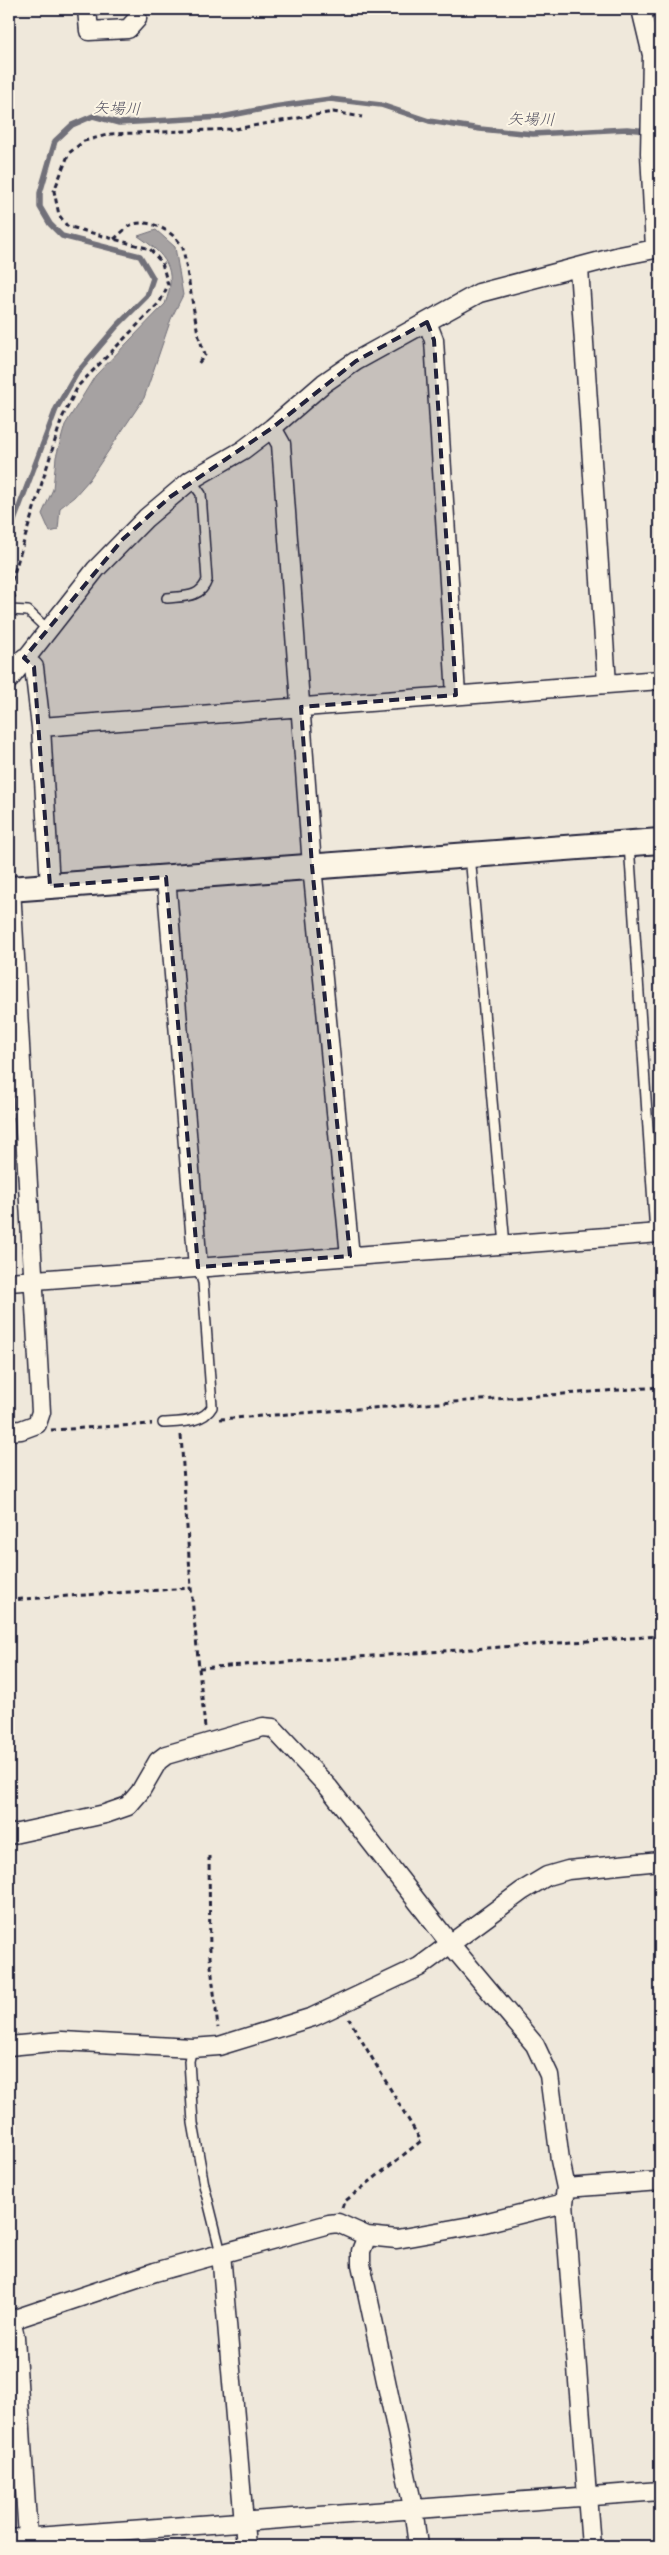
<svg xmlns="http://www.w3.org/2000/svg" width="669" height="2555" viewBox="0 0 669 2555" font-family="Mali,'Klee One',sans-serif">
<style>
.water{fill:#a6a2a2;stroke:#716f79}
.lines{fill:none;stroke-linecap:round;stroke-linejoin:round}
.stream{stroke:#716f79;stroke-width:5.5}
.lane-casing{stroke:#22223b;stroke-width:12}
.street-casing{stroke:#22223b;stroke-width:21}
.secondary-casing{stroke:#22223b;stroke-width:28}
.path{stroke:#22223b;stroke-width:3;stroke-dasharray:5 4;stroke-linecap:butt}
.lane{stroke:#fcf5e5;stroke-width:9}
.street{stroke:#fcf5e5;stroke-width:18}
.secondary{stroke:#fcf5e5;stroke-width:24}
.marked{fill:#22223b;fill-opacity:0.2;stroke:#22223b;stroke-width:4;stroke-dasharray:10 6;stroke-linejoin:round}
.labels{text-anchor:middle;dominant-baseline:central;stroke-width:4;stroke-linejoin:round;paint-order:stroke}
.water-label{font-size:16px;font-style:italic;fill:#575564;stroke:#fcf5e5}
</style>
<rect width="100%" height="100%" fill="#efe8db"/>
<filter id="ink" filterUnits="userSpaceOnUse"><feTurbulence type="fractalNoise" baseFrequency=".02" numOctaves="2"/><feDisplacementMap in="SourceGraphic" scale="10" xChannelSelector="R" yChannelSelector="G"/><feConvolveMatrix kernelMatrix="1 2 1 2 8 2 1 2 1" color-interpolation-filters="sRGB"/></filter>
<g filter="url(#ink)">
<path class="water" d="M156,230L175,247L183,295L171,319L144,398L89,480L74,497L60,508L58,530L50,532L42,514L53,489L56,457L65,425L95,376L165,304C178,269 166,255 138,236Z"/>
<g class="lines">
<path class="stream" d="M9,534L56,409L77,373L117,326L147,296L153,278L140,256L62,236L50,224L40,207V193L55,141L72,125L93,116L119,123L222,117L273,107L330,99L381,105L429,121L480,129L533,134L627,129L660,132"/>
<defs>
<path id="lane" d="M167,598C184,596 201,598 207,580L201,494L191,480
M9,610L28,611L47,629
M629,844L655,1233
M470,855L505,1245
M163,1423C180,1422 203,1423 212,1407L203,1283L198,1267
M192,2048L189,2061L193,2123L204,2185L221,2253"/>
<path id="street" d="M87,9L89,31L128,29L137,19V9
M641,9L652,55L650,153L655,248
M579,268L607,684
M427,322L434,340L456,695
M272,428L281,444L312,866L350,1256
M24,658L34,667L41,727L50,886
M9,680L96,569L146,518L191,480L243,450L272,428L324,383L356,361L479,293L620,256L660,248
M41,727L660,680
M166,877L198,1267
M9,1282L660,1233
M9,1431L21,1430L37,1424L41,1412L11,888
M9,1835L105,1814L128,1806L140,1792L158,1761L166,1755L263,1727L273,1728L329,1788L451,1945L535,2045L549,2075L560,2160L566,2188L564,2203L591,2546
M9,2046L62,2041L192,2048L219,2046L313,2017L419,1967L522,1891L547,1876L568,1870L660,1861
M566,2188L660,2181
M367,2236L361,2251V2264L413,2507L418,2546
M221,2253L246,2546
M11,2320L15,2337L28,2537
M9,2321L155,2272L329,2224L338,2223L367,2236L397,2239L476,2225L564,2203
M9,2539L660,2491"/>
<path id="secondary" d="M9,889L660,841"/>
</defs>
<use href="#lane" class="lane-casing"/>
<use href="#street" class="street-casing"/>
<use href="#secondary" class="secondary-casing"/>
<path class="path" d="M114,239C119,235 124,230 129,226C148,216 175,232 183,248L198,334L205,355L197,365
M15,598L11,583L62,418L78,386L160,302L168,285L162,263L150,249L67,226L59,215L54,191L69,153L84,141L111,134L235,129L333,112L362,117
M220,1419L660,1387
M51,1430L152,1424
M181,1435L191,1588L205,1728
M9,1600L191,1588
M199,1668L660,1636
M209,1856L210,1957L218,2028
M342,2208L344,2202L421,2141L349,2019"/>
<use href="#lane" class="lane"/>
<use href="#street" class="street"/>
<use href="#secondary" class="secondary"/>
</g>
</g>
<path class="marked" d="M427,322L434,340L456,695L301,707L312,866L350,1256L198,1267L166,877L50,886L34,667L24,658L123,539L170,497L272,428L356,361Z"/>
<g class="labels">
<g class="water-label">
<text transform="translate(117 107) rotate(2)">矢場川</text>
<text transform="translate(531 118) rotate(1)">矢場川</text>
</g>
</g>
<rect width="669" height="2555" fill="none" stroke="#fcf5e5" stroke-width="30"/>
<rect x="15" y="15" width="639" height="2525" fill="none" stroke="#22223b" stroke-width="2" filter="url(#ink)"/>
</svg>
